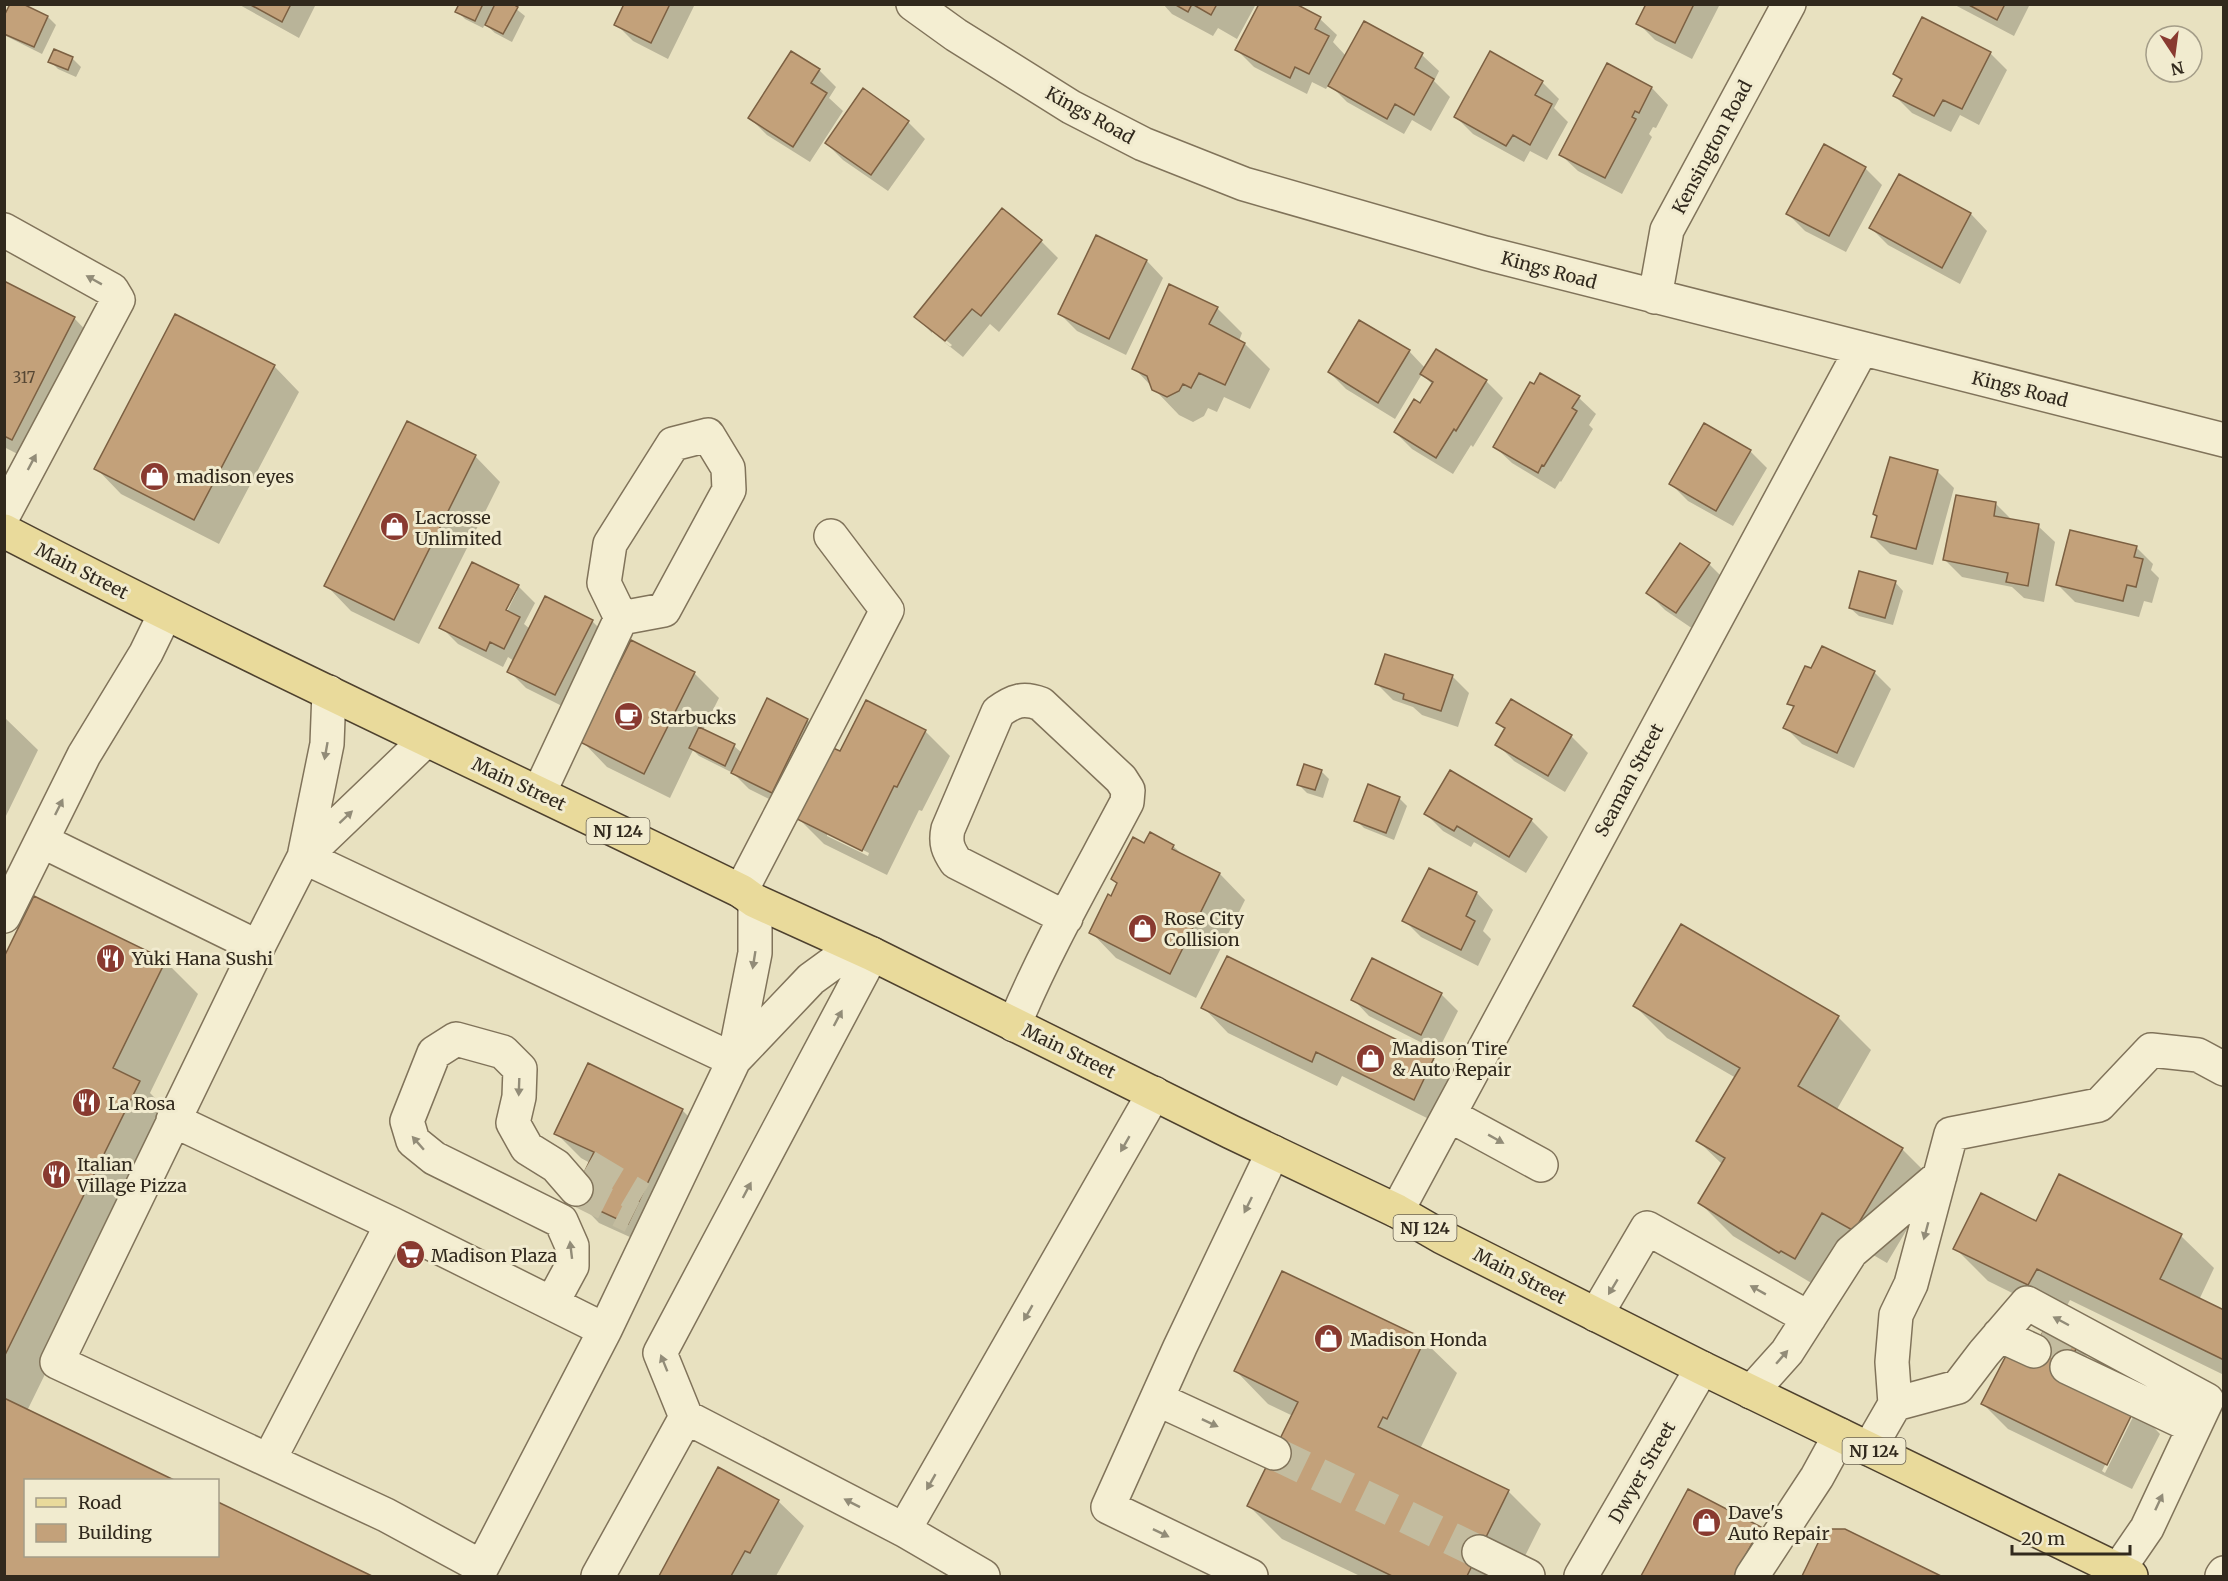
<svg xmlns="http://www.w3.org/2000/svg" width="2228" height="1581" viewBox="0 0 2228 1581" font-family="Merriweather,serif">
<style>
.shadow{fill:#0003;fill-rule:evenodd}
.building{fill:#c3a17a;stroke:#7c6042;stroke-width:1.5}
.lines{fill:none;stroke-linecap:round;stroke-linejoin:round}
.minor-tunnel{stroke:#c3bc9f;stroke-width:33;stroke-dasharray:33 16;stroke-linecap:butt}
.minor-casing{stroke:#80735a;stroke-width:36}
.major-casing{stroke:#4e412e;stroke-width:36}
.minor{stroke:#f4eed2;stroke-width:33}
.major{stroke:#e9da9b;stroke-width:33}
.oneway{fill:#928c78}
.labels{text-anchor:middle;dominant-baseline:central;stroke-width:6;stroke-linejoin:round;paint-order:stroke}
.number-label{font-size:15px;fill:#564734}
.shield{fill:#f1ebcf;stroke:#6b6352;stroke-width:1.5}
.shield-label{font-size:16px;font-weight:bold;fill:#31291d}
.street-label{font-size:18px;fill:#31291d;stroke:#f1ebcf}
.poi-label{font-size:18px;fill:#31291d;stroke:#f1ebcf;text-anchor:start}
</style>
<rect width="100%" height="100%" fill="#e8e1c0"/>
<path class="shadow" d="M20,4L48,17L56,25L42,54L4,35V19Z
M238,4H316L299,38Z
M461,4H510L525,16L512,42L495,33L485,24L483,28L465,19L457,11Z
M626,4H695L668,59L633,41L616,24Z
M1163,4H1256L1237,39L1218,28L1213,36L1172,14Z
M1648,4H1718L1719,6L1692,59L1655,40L1638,23Z
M1953,4H2030L2014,36Z
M1320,19L1337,35L1333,42L1346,56L1365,23L1422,55L1439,71L1434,81L1450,97L1431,131L1412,120L1404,134L1347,102L1329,84L1326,89L1312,82L1307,94L1254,67L1237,50Z
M792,53L819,70L836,87L829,98L843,111L810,162L767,135L750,118Z
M1990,53L2007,70L1979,125L1960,115L1951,132L1912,113L1895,96L1902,82L1895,74Z
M72,58L81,67L76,77L58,69L50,61Z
M1542,82L1559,99L1554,108L1568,122L1547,160L1530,151L1524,162L1473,134L1456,117Z
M1652,88L1668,105L1656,128L1653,127L1649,134L1652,137L1622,194L1578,171L1561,155Z
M908,122L925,139L888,191L843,160L826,143Z
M1865,168L1882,185L1846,252L1805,231L1788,214Z
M1899,176L1971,214L1987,231L1960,284L1888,245L1871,228Z
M1097,237L1147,261L1163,278L1126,355L1077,331L1060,314Z
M1041,241L1058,258L999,332L990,324L963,357L933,333L950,347L952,345L932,329V333L916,317Z
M4,283L74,318L99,344L37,464L4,447Z
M1217,308L1242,333L1239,341L1245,344L1270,369L1250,409L1224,397L1217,412L1208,408L1204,416L1193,422L1179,415L1134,368Z
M1409,351L1425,368L1486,381L1503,398L1473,447L1471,445L1453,474L1412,449L1395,432L1421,405L1433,385L1422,374L1395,419L1346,389L1329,372Z
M274,366L299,392L219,544L121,494L96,468Z
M1579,398L1596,414L1589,425L1593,429L1561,482L1560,481L1555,489L1512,463L1495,447Z
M1750,451L1767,468L1733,526L1688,501L1671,484Z
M475,456L500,482L419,644L351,611L326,585Z
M1937,471L1954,488L1933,565L1890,554L1873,537Z
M1996,504L2013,521L2038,526L2055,542L2044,602L2024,598L2012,587L1962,577L1945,560Z
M2136,547L2153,564L2151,570L2159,578L2152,603L2144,601L2139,617L2075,602L2058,585Z
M1709,564L1726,581L1693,629L1665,610L1648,593Z
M1895,582L1903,591L1893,625L1859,616L1850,608Z
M518,586L535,603L524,624L530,629L592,621L609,638L572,711L526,688L509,671L514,661L508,657L503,667L458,644L441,627ZM514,591H517L504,618L501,616Z
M1812,670L1874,672L1891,689L1854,768L1802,744L1785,727L1794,708L1789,703Z
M694,673L719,698L703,730L734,746L742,753L807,720L824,737L789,809L749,789L733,773L699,756L693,750L670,798L607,767L582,741Z
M1452,676L1469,693L1458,727L1422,715L1413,707L1393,700L1376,683Z
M4,717L38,750L4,820Z
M1498,723L1571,736L1588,753L1565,792L1514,761L1497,744L1505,730Z
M925,731L950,756L922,811L919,810L887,875L824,844L799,819L841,753ZM827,832L869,853L868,856L827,836Z
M1321,771L1329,779L1323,798L1307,793L1299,785Z
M1399,798L1407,806L1394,840L1364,828L1356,820Z
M1426,814L1531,820L1548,837L1526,873L1474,842L1471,847L1443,831Z
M1173,846L1185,857L1220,874L1245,900L1196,998L1116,958L1091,932L1112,898Z
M1429,870L1477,893L1493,910L1483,931L1491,939L1478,966L1421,937L1404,920Z
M1228,958L1434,1060L1459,1085L1439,1124L1342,1076L1337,1086L1228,1033L1203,1007Z
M4,960L165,961L198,994L150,1093L172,1115L27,1411L170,1480H26V1556H218V1503L368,1576H4Z
M1441,994L1458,1011L1438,1051L1369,1016L1353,999Z
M1635,1006L1838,1017L1871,1050L1836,1111L1902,1149L1935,1182L1887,1263L1856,1245L1813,1284L1733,1236L1700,1203L1723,1165L1698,1141L1736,1078L1667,1038Z
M588,1065L682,1110L708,1136L654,1248L599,1223L574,1197L590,1163L581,1158L556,1133Z
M2037,1223L2181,1236L2214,1268L2199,1300L2224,1312V1375L2070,1300L2061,1317L1988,1281L1955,1248Z
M1424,1341L1457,1373L1420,1449L1508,1491L1541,1524L1515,1576H1360L1282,1539L1249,1506L1293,1416L1268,1404L1236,1371Z
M2077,1346L2160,1434L2132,1489L2008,1429L1983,1404ZM2129,1417H2133L2105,1473L2102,1471Z
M719,1469L778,1501L804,1526L776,1576L770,1575L769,1576H661Z
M1689,1491L1760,1528L1785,1553L1773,1576H1643Z
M1844,1531L1938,1576H1804L1824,1535Z"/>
<path class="building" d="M10,4H23L48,16L34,47L4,34V16Z
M249,4H291L282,22Z
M459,4H483L475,21L455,12Z
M495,4H513L518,7L503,34L485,25Z
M624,4H670L651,43L614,25Z
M1174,4H1192L1188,12Z
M1192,4H1217L1211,15Z
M1259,4H1296L1321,17L1315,29L1329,36L1309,74L1295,67L1290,78L1235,50Z
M1646,4H1694L1675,43L1636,24Z
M1967,4H2005L1997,20Z
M1922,17L1991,52L1962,109L1943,100L1934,116L1893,96L1902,79L1893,74Z
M1364,21L1423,53L1415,68L1434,79L1414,115L1395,104L1387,119L1328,86Z
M54,49L73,57L68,70L48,62Z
M791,51L820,69L811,83L827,93L793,147L748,118Z
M1490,51L1543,81L1535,95L1552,104L1530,145L1513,135L1506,146L1454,117Z
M1607,63L1652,87L1639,113L1635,111L1632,117L1636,119L1605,178L1559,155Z
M863,88L909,121L871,175L825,143Z
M1824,144L1866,167L1829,236L1786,214Z
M1899,174L1971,213L1942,268L1869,228Z
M1002,208L1042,240L981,316L972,309L945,341L914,317Z
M1096,235L1147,260L1109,339L1058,314Z
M4,281L75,317L12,440L4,436Z
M1169,284L1218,307L1209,324L1245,343L1225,385L1199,373L1191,388L1183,384L1179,391L1167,397L1152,390L1147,376L1132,369Z
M175,314L275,365L194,520L94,469Z
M1359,320L1410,350L1378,403L1328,372Z
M1436,349L1487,380L1456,431L1454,429L1436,458L1394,432L1414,399L1420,403L1433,382L1420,374Z
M1540,373L1580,396L1572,408L1577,411L1544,466L1542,465L1538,473L1493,447L1530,382L1534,384Z
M407,421L476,455L394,620L324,586Z
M1704,423L1751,450L1716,511L1669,484Z
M1890,457L1938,470L1916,549L1871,537L1877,516L1873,514Z
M1956,495L1996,502L1994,516L2039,524L2028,586L2006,582L2008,573L1943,560Z
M2070,530L2137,546L2134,557L2143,559L2136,587L2127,585L2123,601L2056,585Z
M1680,543L1710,563L1676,613L1646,593Z
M472,562L519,585L506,610L520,617L504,649L490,642L486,651L439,628Z
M1859,571L1896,581L1885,618L1849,608Z
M545,596L593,620L555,695L507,672Z
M631,640L695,672L644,774L580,742Z
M1822,646L1875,671L1837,753L1783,728L1794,706L1787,704L1805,666L1811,668Z
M1385,654L1453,675L1441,711L1403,699L1404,694L1375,684Z
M767,698L808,719L772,793L731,773Z
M1511,699L1572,735L1548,776L1495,745L1505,728L1496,723Z
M866,700L926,730L897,787L894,786L862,851L797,819L833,748L840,751Z
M699,727L735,744L725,766L689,748Z
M1304,764L1322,770L1315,790L1297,785Z
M1450,770L1532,819L1509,857L1457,826L1454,831L1424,814Z
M1368,784L1400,797L1386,833L1354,821Z
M1150,832L1174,845L1172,849L1220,873L1170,974L1089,933L1108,894L1111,896L1117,883L1111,879L1133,837L1144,843Z
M1429,868L1477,892L1466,916L1475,921L1461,950L1402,921Z
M34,896L166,960L113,1068L140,1081L4,1357V957Z
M1681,924L1839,1016L1798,1086L1903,1148L1854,1231L1822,1213L1795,1259L1781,1251L1779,1253L1698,1203L1725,1158L1696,1141L1740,1068L1633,1006Z
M1227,956L1434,1058L1414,1100L1316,1052L1312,1062L1201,1008Z
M1372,958L1442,993L1421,1035L1351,1000Z
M588,1063L683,1109L628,1224L572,1198L594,1152L554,1134Z
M2059,1174L2182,1234L2160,1279L2224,1310V1360L2037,1269L2028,1285L1953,1249L1981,1193L2036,1221Z
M1282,1271L1425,1339L1387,1419L1383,1417L1378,1427L1509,1490L1467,1576H1392L1247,1506L1298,1402L1234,1371Z
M2045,1328L2078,1345L2064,1373L2135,1408L2107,1465L1981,1404L2009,1350L2029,1359Z
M4,1398L174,1480H26V1556H218V1502L372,1576H4Z
M718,1467L779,1500L750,1553L745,1551L731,1576H659Z
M1688,1489L1761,1527L1734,1576H1641Z
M1832,1529H1845L1941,1576H1802L1818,1543L1823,1534Z"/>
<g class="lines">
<path class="minor-tunnel" d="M587,1166L641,1198
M576,1189L632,1217
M2041,1335L2075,1351
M1274,1453L1479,1552"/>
<defs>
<path id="minor" d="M913,4L956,35L1071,107L1143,144L1244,184L1485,253L2224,440
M4,230L112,290L118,300L4,514
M1655,297L1667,230L1789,4
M539,793L621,618L664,610L729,490L728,468L708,435L673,444L610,544L604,583L621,618
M42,841L258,947
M304,857L426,740
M304,857L327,744L329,692
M741,891L887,610L831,536
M4,916L84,755L146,653L165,614
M872,954L660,1353L686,1417L904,1530L983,1576
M1014,1025C1046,948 1088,876 1127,802L1128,790L1121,779L1041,704C1023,697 1013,701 998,712L948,829C945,843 948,850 956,862L1066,918
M734,1060L304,857L258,947L57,1362L386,1515L482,1567L605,1330L734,1060L755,953V901
M734,1060L811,979L855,947
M1449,1115L1541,1165
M173,1120L392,1224L605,1330
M1397,1211L1861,350
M552,1303L572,1266V1246L561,1221L434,1158L413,1141L407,1121L434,1053L456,1039L503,1052L520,1069L519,1097L513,1123L527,1148L556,1166L576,1189
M1596,1315L1647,1228L1809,1318
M1999,1335L2034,1351
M2067,1367L2194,1427
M1751,1392L1787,1352L1851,1252L1940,1176
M1157,1399L1274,1453
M1895,1404L1958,1387L1984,1353L2027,1303L2207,1400L2147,1528L2114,1576
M1869,1449L1895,1404L1892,1362L1896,1315L1911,1284L1951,1134L2099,1105L2151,1050L2198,1055L2224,1069
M269,1460L392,1224
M904,1530L1154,1093
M1479,1552L1528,1576
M598,1576L686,1417
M1251,1576L1108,1507L1180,1347L1273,1152
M1581,1576L1702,1368
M1752,1576L1817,1477L1840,1435
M2222,1576L2224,1573"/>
<path id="major" d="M4,531C247,657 495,771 741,891L755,901L872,954L1231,1132L1397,1211L1442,1237L1702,1368L2131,1576"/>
</defs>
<use href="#minor" class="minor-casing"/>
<use href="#major" class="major-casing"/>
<use href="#minor" class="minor"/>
<use href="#major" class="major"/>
</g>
<defs><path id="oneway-solid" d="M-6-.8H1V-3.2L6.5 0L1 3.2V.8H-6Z" transform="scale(1.5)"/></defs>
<g class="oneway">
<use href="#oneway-solid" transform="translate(94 280) rotate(-151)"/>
<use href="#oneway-solid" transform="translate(32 462) rotate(-62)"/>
<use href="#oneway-solid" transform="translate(326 751) rotate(100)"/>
<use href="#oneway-solid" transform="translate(59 807) rotate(-64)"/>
<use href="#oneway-solid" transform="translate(346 817) rotate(-43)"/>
<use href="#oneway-solid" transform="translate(754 960) rotate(99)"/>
<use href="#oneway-solid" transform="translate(838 1018) rotate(-62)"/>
<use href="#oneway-solid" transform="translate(519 1087) rotate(92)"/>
<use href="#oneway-solid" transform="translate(1496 1139) rotate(29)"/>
<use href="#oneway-solid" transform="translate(418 1143) rotate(-131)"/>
<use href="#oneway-solid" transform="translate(1125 1144) rotate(120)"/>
<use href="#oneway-solid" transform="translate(747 1190) rotate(-62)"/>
<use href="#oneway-solid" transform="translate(1248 1205) rotate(116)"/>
<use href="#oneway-solid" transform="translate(1926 1231) rotate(105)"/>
<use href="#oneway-solid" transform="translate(571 1250) rotate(-97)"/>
<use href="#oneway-solid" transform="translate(1613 1287) rotate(121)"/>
<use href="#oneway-solid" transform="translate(1758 1290) rotate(-151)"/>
<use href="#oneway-solid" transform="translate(1028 1313) rotate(120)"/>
<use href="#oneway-solid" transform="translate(2061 1321) rotate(-152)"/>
<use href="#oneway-solid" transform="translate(1782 1357) rotate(-49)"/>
<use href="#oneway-solid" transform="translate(664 1363) rotate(-112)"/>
<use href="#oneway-solid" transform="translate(1210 1423) rotate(25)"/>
<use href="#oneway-solid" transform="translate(931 1482) rotate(120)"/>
<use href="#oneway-solid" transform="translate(2159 1502) rotate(-65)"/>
<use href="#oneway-solid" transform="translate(852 1503) rotate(-153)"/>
<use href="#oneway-solid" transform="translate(1161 1533) rotate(26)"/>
</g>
<defs>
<symbol id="shop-disc" viewBox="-11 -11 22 22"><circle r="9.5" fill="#893a30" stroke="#f1ebcf"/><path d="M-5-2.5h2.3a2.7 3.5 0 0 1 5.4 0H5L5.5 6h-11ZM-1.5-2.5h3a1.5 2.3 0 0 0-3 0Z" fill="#fff"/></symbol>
<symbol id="cafe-disc" viewBox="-11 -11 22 22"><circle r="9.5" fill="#893a30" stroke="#f1ebcf"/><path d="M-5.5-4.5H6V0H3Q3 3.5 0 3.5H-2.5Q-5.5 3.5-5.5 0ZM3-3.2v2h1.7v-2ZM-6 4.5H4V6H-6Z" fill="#fff"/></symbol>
<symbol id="restaurant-disc" viewBox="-11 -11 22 22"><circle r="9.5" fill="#893a30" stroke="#f1ebcf"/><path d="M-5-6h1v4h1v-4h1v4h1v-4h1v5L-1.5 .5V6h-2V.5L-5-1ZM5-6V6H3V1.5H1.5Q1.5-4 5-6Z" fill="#fff"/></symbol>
<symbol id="supermarket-disc" viewBox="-11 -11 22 22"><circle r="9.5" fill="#893a30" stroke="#f1ebcf"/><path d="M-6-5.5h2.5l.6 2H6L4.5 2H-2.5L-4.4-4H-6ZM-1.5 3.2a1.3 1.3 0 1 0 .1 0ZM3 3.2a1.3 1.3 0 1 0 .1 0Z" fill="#fff"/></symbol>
</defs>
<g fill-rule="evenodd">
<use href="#shop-disc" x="138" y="460" width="33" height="33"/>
<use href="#shop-disc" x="378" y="510" width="33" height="33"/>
<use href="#cafe-disc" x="612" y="700" width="33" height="33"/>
<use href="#shop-disc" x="1126" y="912" width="33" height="33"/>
<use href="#restaurant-disc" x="94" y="942" width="33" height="33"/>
<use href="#shop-disc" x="1354" y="1042" width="33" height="33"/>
<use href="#restaurant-disc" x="70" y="1086" width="33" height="33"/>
<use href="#restaurant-disc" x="40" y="1158" width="33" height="33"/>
<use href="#supermarket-disc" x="394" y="1238" width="33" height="33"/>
<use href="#shop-disc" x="1312" y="1322" width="33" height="33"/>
<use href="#shop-disc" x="1690" y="1506" width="33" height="33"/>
</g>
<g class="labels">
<g class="number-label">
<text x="24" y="377">317</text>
</g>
<g class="shield">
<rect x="586.5" y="818" width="63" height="26" rx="4.5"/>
<rect x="1393.5" y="1215" width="63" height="26" rx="4.5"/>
<rect x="1842.5" y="1438" width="63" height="26" rx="4.5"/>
</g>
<g class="shield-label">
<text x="618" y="831">NJ 124</text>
<text x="1425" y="1228">NJ 124</text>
<text x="1874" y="1451">NJ 124</text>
</g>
<g class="street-label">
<text transform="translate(1090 115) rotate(29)">Kings Road</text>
<text transform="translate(1712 147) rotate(-62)">Kensington Road</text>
<text transform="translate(1549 270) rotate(15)">Kings Road</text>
<text transform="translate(2020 389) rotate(14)">Kings Road</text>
<text transform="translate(82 571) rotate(27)">Main Street</text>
<text transform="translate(1629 780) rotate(-62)">Seaman Street</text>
<text transform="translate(519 784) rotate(25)">Main Street</text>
<text transform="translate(1069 1051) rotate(26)">Main Street</text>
<text transform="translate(1520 1276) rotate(27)">Main Street</text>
<text transform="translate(1642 1472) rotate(-60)">Dwyer Street</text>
</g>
<g class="poi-label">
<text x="176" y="476">madison eyes</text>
<text x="415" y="517">Lacrosse<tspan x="415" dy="21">Unlimited</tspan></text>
<text x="650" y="717">Starbucks</text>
<text x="1164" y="918">Rose City<tspan x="1164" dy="21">Collision</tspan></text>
<text x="132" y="958">Yuki Hana Sushi</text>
<text x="1392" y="1048">Madison Tire<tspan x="1392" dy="21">&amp; Auto Repair</tspan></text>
<text x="108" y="1103">La Rosa</text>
<text x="77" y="1164">Italian<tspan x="77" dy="21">Village Pizza</tspan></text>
<text x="431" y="1255">Madison Plaza</text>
<text x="1350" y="1339">Madison Honda</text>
<text x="1728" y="1512">Dave's<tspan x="1728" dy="21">Auto Repair</tspan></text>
</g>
</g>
<rect width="2228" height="1581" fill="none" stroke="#31291d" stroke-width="12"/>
<rect x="24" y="1479" width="195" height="78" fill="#f1ebcf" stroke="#a49d88" stroke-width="1.5"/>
<rect x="36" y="1498" width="30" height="9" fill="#e9da9b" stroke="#a49d88" stroke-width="1.5"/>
<text x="78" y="1509" font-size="18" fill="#31291d">Road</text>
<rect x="36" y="1524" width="30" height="18" fill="#c3a17a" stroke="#a49d88" stroke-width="1.5"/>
<text x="78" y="1539" font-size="18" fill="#31291d">Building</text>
<g transform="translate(2174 54) rotate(167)"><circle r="28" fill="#f1ebcf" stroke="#a49d88" stroke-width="1.5"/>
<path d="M0-4.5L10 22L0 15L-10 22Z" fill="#893a30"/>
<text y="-9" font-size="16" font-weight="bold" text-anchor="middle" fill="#31291d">N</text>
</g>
<path d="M2012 1545v9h118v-9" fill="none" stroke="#31291d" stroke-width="3"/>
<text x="2021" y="1545" font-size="18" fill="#31291d" stroke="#f1ebcf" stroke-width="4.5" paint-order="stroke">20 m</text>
</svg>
